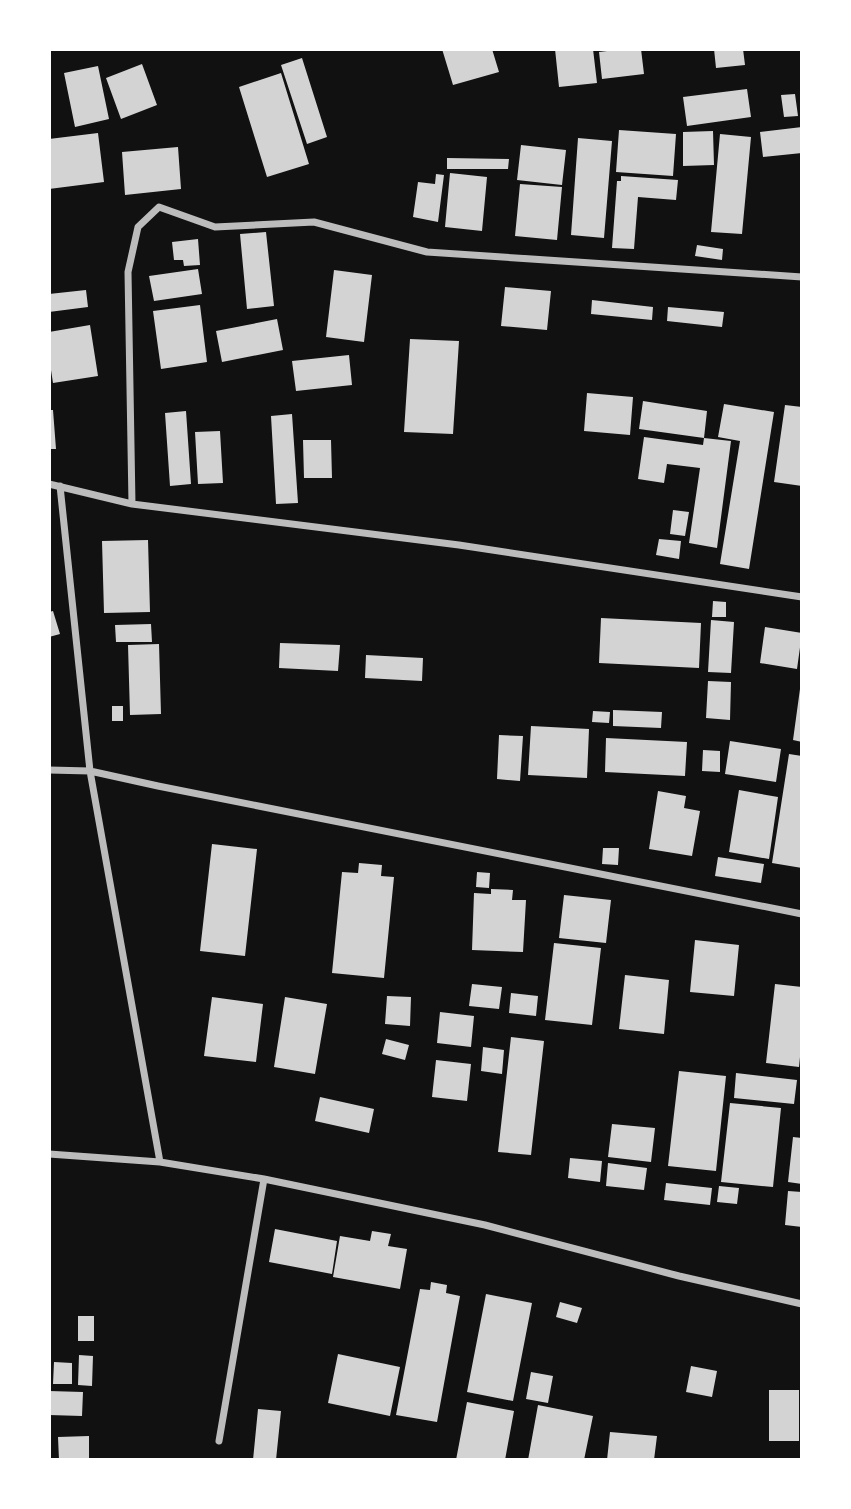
<svg xmlns="http://www.w3.org/2000/svg" width="851" height="1509" viewBox="0 0 851 1509" font-family="'Exo 2',sans-serif">
<style>
.building{fill:#d3d3d3}
.lines{fill:none;stroke-linecap:round;stroke-linejoin:round}
.minor{stroke:#bcbcbc;stroke-width:7}
</style>
<rect width="100%" height="100%" fill="#111"/>
<path class="building" d="M442,49H492L499,72L453,85Z
M555,49H593L597,83L559,87Z
M623,49H641L644,74L602,79L599,52Z
M714,49H743L745,65L716,68Z
M302,58L327,137L307,144L281,65Z
M142,64L157,105L121,119L106,78Z
M98,66L109,119L75,127L64,73Z
M281,73L309,164L267,177L239,87Z
M747,89L751,117L687,126L683,97Z
M795,94L798,116L784,117L781,95Z
M802,127V153L763,157L760,132Z
M619,130L676,134L673,176L616,172Z
M713,131L714,165L683,166V132Z
M98,133L104,182L49,189V139Z
M720,134L751,137L742,234L711,232Z
M578,138L612,141L604,238L571,235Z
M521,145L566,150L562,185L517,180Z
M178,147L181,189L125,195L122,152Z
M447,158L509,159L508,169H447Z
M450,173L487,177L482,231L445,227Z
M436,174L444,175L438,222L413,217L418,182L435,184Z
M621,176L678,180L676,200L638,197L634,249L612,248L617,181H621Z
M520,184L562,187L557,240L515,236Z
M266,232L274,306L247,309L240,234Z
M198,239L200,265L184,266L183,260H174L172,242Z
M697,245L723,249L722,260L695,256Z
M198,269L202,294L154,301L149,276Z
M334,270L372,275L364,342L326,337Z
M505,287L551,291L547,330L501,326Z
M86,290L88,307L49,312V294Z
M592,300L653,307L652,320L591,314Z
M200,305L207,362L161,369L153,311Z
M668,307L724,312L722,327L667,321Z
M277,319L283,350L222,362L216,331Z
M90,325L98,376L53,383L49,357V332Z
M410,339L459,341L453,434L404,432Z
M349,355L352,385L296,391L292,361Z
M587,393L633,397L630,435L584,431Z
M643,401L707,411L704,438L639,429Z
M724,404L774,412L749,569L720,564L740,441L718,437Z
M785,405L802,407V486L774,482Z
M49,410H53L56,449H49Z
M186,411L191,484L170,486L165,413Z
M292,414L298,503L276,504L271,416Z
M220,431L223,483L198,484L195,432Z
M644,437L703,445L704,438L731,441L717,548L689,543L700,468L667,464L664,483L638,479Z
M303,440H331L332,478H304Z
M673,510L689,512L685,536L670,534Z
M659,539L681,541L679,559L656,555Z
M148,540L150,612L104,613L102,541Z
M713,601L726,602V617H712Z
M53,611L60,634L49,637V612Z
M601,618L701,623L699,668L599,663Z
M711,620L734,622L731,673L708,672Z
M151,624L152,642H116L115,625Z
M765,627L802,633L797,669L760,663Z
M280,643L340,645L338,671L279,668Z
M159,644L161,714L130,715L128,645Z
M366,655L423,658L422,681L365,678Z
M708,681L731,682L730,720L706,718Z
M800,689H802V742L793,740Z
M112,706H123V721H112Z
M613,710L662,712L661,728L613,726Z
M593,711L610,712L609,723L592,722Z
M531,726L589,729L587,778L528,775Z
M499,735L523,736L520,781L497,779Z
M606,738L687,742L685,776L605,772Z
M730,741L781,749L776,782L725,774Z
M703,750L720,751V772L702,771Z
M789,754L802,756V868L772,863Z
M739,790L778,797L769,859L729,852Z
M658,791L686,796L684,808L700,811L692,856L649,849Z
M212,844L257,849L245,956L200,951Z
M603,848H619L618,865L602,864Z
M718,857L764,864L761,883L715,876Z
M359,863L382,865L381,876L394,877L384,978L332,973L342,872L358,873Z
M477,872L490,873L489,888L476,887Z
M491,889L513,890L512,900H526L523,952L472,950L474,893L491,894Z
M564,895L611,900L606,943L559,938Z
M695,940L739,945L734,996L690,992Z
M554,943L601,948L592,1025L545,1020Z
M625,975L669,980L664,1034L619,1029Z
M472,984L502,987L499,1009L469,1006Z
M775,984L802,987V1037L799,1067L766,1063Z
M511,993L538,996L536,1016L509,1013Z
M387,996L411,997L410,1026L385,1024Z
M212,997L263,1004L256,1062L204,1056Z
M285,997L327,1004L315,1074L274,1067Z
M440,1012L474,1016L471,1047L437,1043Z
M511,1037L544,1041L531,1155L498,1152Z
M386,1039L409,1045L405,1060L382,1054Z
M483,1047L504,1050L502,1074L481,1071Z
M436,1060L471,1064L467,1101L432,1097Z
M679,1071L726,1076L716,1171L668,1166Z
M736,1073L797,1080L794,1104L734,1098Z
M320,1097L374,1109L369,1133L315,1121Z
M730,1103L781,1108L773,1187L721,1182Z
M612,1124L655,1128L651,1162L608,1157Z
M793,1137L802,1138V1184L788,1182Z
M570,1158L602,1161L600,1182L568,1178Z
M608,1163L647,1168L644,1190L606,1186Z
M666,1183L712,1188L710,1205L664,1200Z
M719,1186L739,1188L737,1204L717,1202Z
M788,1191L802,1192V1227L785,1225Z
M275,1229L337,1241L332,1274L269,1262Z
M372,1231L391,1234L388,1246L407,1249L400,1289L333,1277L340,1236L370,1241Z
M431,1282L447,1285L446,1293L460,1296L437,1422L396,1415L420,1289L430,1290Z
M486,1294L532,1303L513,1401L467,1392Z
M560,1302L582,1308L577,1323L556,1317Z
M78,1316H94V1341H78Z
M338,1354L400,1367L390,1416L328,1403Z
M79,1355L93,1356L92,1386L78,1385Z
M54,1362L72,1363V1384H53Z
M691,1366L717,1371L712,1397L686,1392Z
M531,1372L553,1376L548,1403L526,1399Z
M769,1390H799V1441H769Z
M49,1391L83,1392L82,1416L49,1415Z
M467,1402L514,1411L505,1460H456Z
M538,1405L593,1416L584,1460H528Z
M258,1409L281,1411L276,1460H253Z
M610,1432L657,1436L654,1460H607Z
M89,1436V1460H59L58,1437Z"/>
<g class="lines">
<path class="minor" d="M49,484L132,504L459,545L802,597
M60,486L90,771L160,1162
M132,504L128,272L138,227L159,207L215,227L314,222L427,252L802,277
M49,770L90,771L158,786L802,914
M49,1154L160,1162L264,1179L485,1225L679,1276L802,1304
M219,1441L264,1179"/>
</g>
<rect width="851" height="1509" fill="none" stroke="#ffffff" stroke-width="102"/>
</svg>
